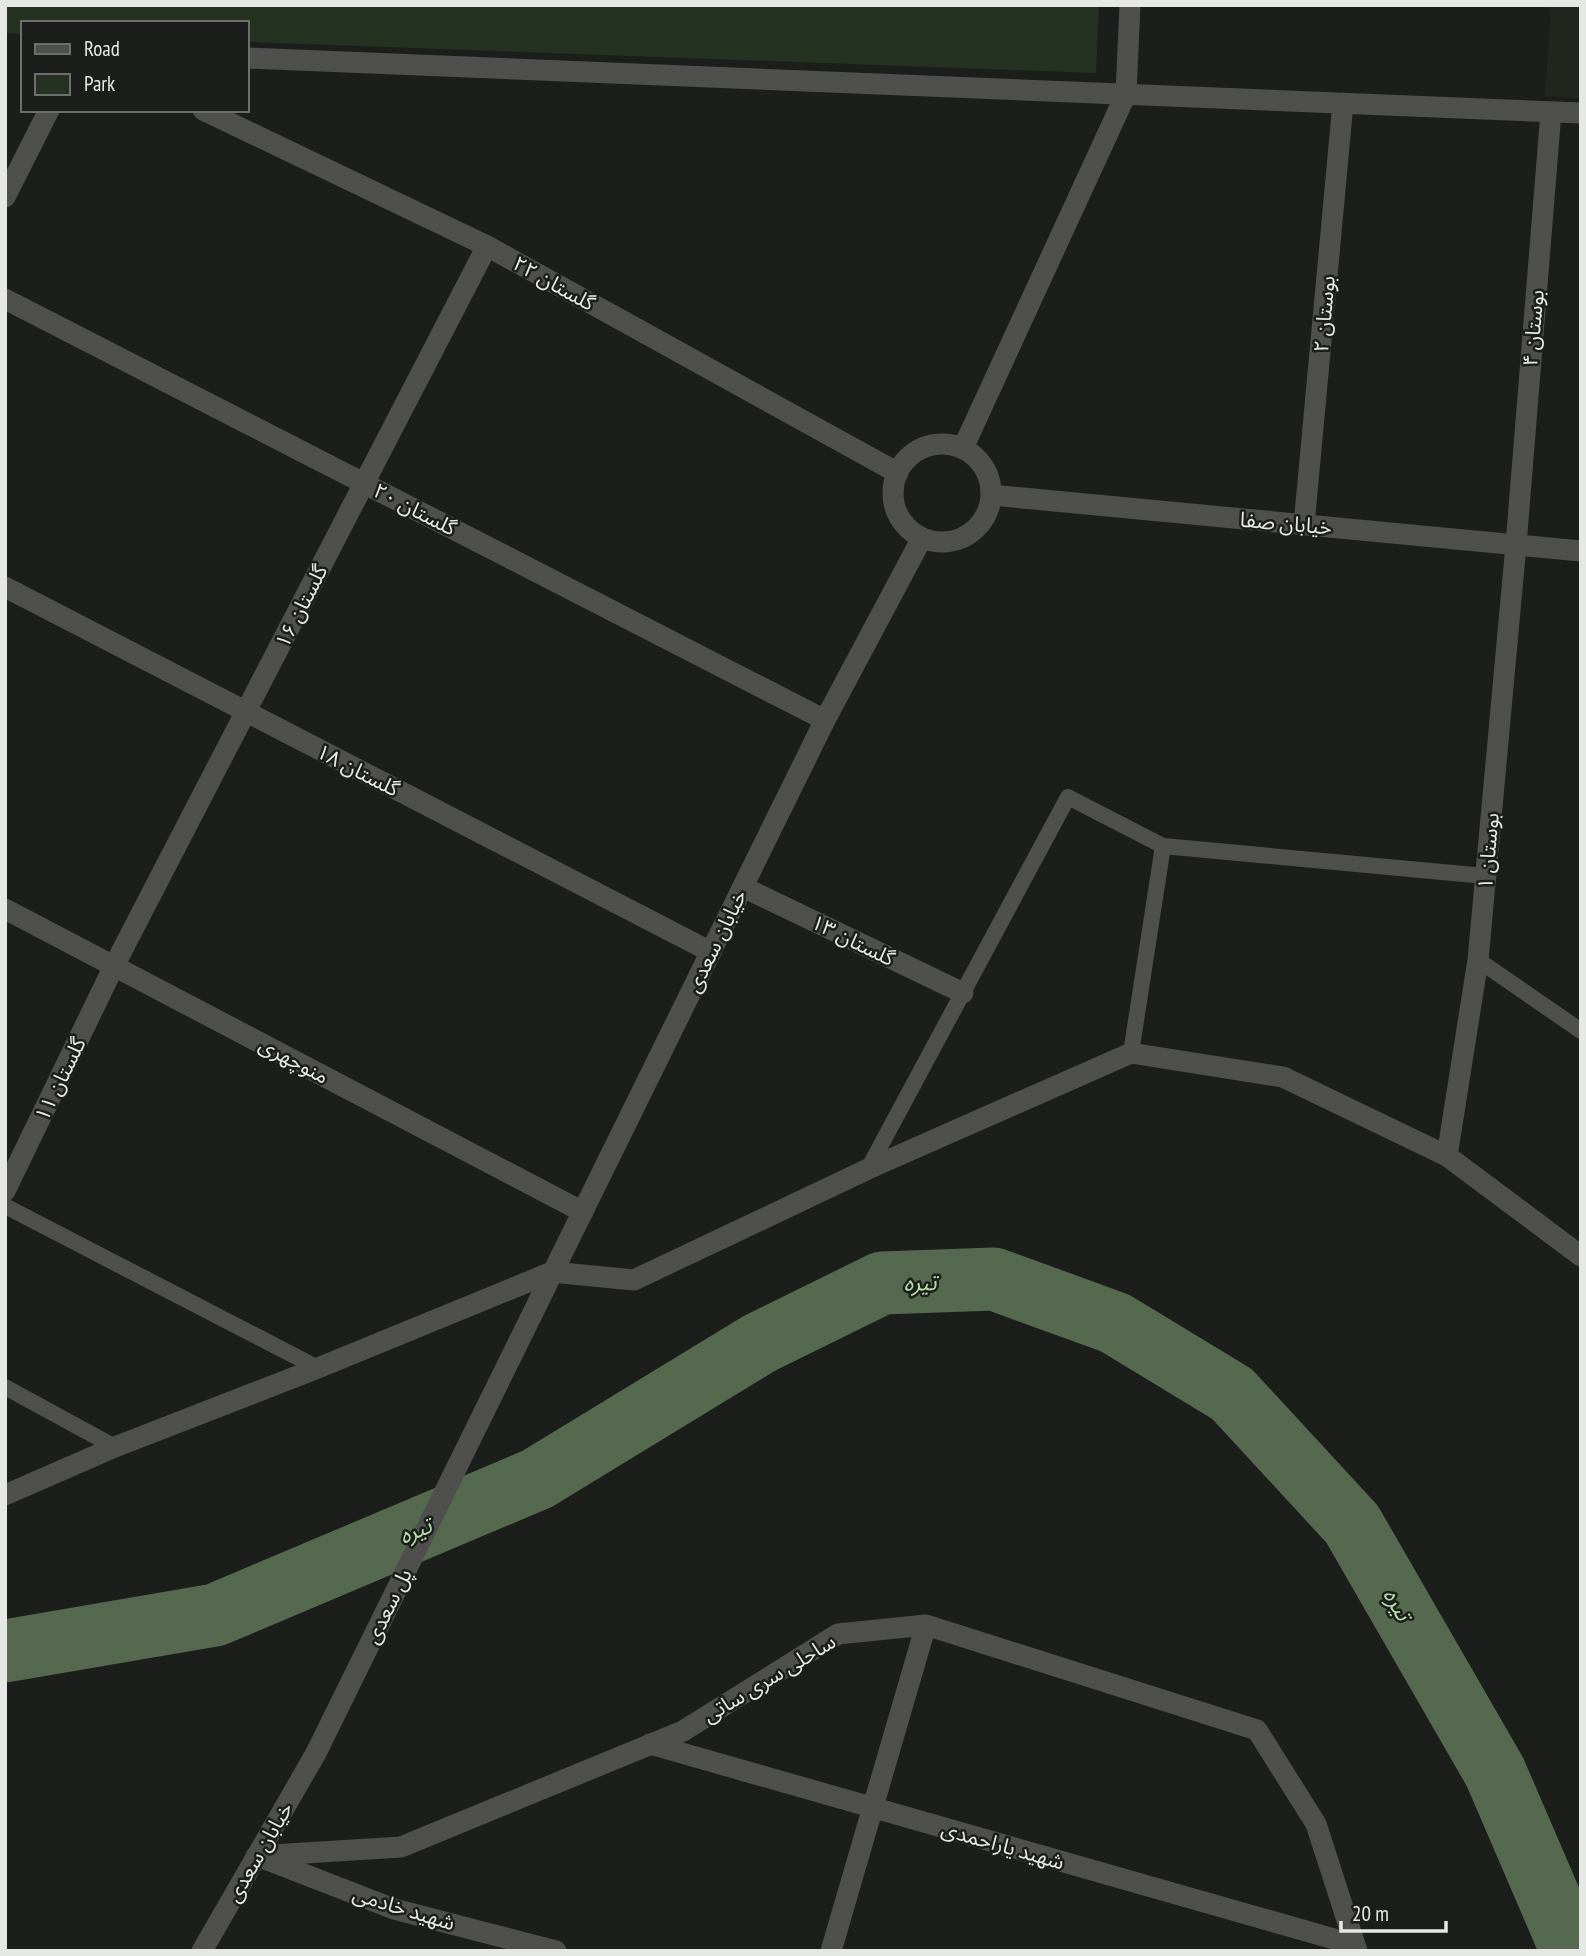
<svg xmlns="http://www.w3.org/2000/svg" width="1586" height="1956" viewBox="0 0 1586 1956" font-family="'PT Sans Narrow','Noto Sans Arabic',sans-serif">
<style>
.built{fill:#21271f}
.green{fill:#253121}
.lines{fill:none;stroke-linecap:round;stroke-linejoin:round}
.river{stroke:#54694d;stroke-width:63}
.service{stroke:#4f504e;stroke-width:16}
.minor{stroke:#4f504e;stroke-width:21}
.tertiary{stroke:#4f504e;stroke-width:21}
.labels{text-anchor:middle;dominant-baseline:central;stroke-width:5;stroke-linejoin:round;paint-order:stroke}
.street-label{font-size:21px;fill:#e6e8e6;stroke:#1c1e1b}
.water-label{font-size:23px;font-style:italic;fill:#b9deac;stroke:#1c1e1b}
</style>
<rect width="100%" height="100%" fill="#1c1e1b"/>
<path class="built" d="M1551,5H1581V98L1545,96Z"/>
<path class="green" d="M5,5H1099L1096,73L247,42V23H23V34L5,33Z"/>
<g class="lines">
<path class="river" d="M5,1651L215,1615L537,1479L760,1343L882,1283L994,1279L1115,1323L1232,1394L1352,1524L1495,1772L1572,1951"/>
<path class="service" d="M1478,960L1581,1031
M1131,1053L1163,846
M868,1169L1068,797L1163,846L1485,876
M5,1206L318,1368
M5,1387L115,1447"/>
<path class="minor" d="M247,58L1581,113
M203,110L487,246L898,473
M5,197L49,110
M5,299L825,720
M963,448L1126,94L1130,5
M1304,525L1343,103
M5,587L711,952
M743,887L963,993
M1447,1156L1478,960L1516,545L1551,112
M5,1191L114,966L487,246
M5,1495L115,1447L318,1368L552,1272L634,1280L868,1169L1131,1053L1283,1077L1447,1156L1581,1256
M650,1744L1355,1945
M256,1856L401,1847L683,1731L838,1634L926,1625L1257,1730L1316,1824L1357,1951
M265,1859L394,1909L556,1951
M202,1951L316,1753
M831,1951L926,1625"/>
<path class="tertiary" d="M893 493a49 49 0 1 1 98 0a49 49 0 1 1-98 0Z
M991,495L1581,551
M5,909L583,1212
M316,1753L825,720L922,538"/>
</g>
<g class="labels">
<g class="street-label">
<text transform="translate(554 283) rotate(29)">گلستان ۲۲</text>
<text transform="translate(1324 314) rotate(-85)">بوستان ۲</text>
<text transform="translate(1533 328) rotate(-85)">بوستان ۴</text>
<text transform="translate(415 509) rotate(27)">گلستان ۲۰</text>
<text transform="translate(1286 523) rotate(5)">خیابان صفا</text>
<text transform="translate(301 606) rotate(-63)">گلستان ۱۶</text>
<text transform="translate(358 770) rotate(27)">گلستان ۱۸</text>
<text transform="translate(1488 851) rotate(-85)">بوستان ۱</text>
<text transform="translate(853 940) rotate(26)">گلستان ۱۳</text>
<text transform="translate(716 941) rotate(-64)">خیابان سعدی</text>
<text transform="translate(294 1060) rotate(28)">منوچهری</text>
<text transform="translate(60 1079) rotate(-64)">گلستان ۱۱</text>
<text transform="translate(388 1606) rotate(-64)">پل سعدی</text>
<text transform="translate(769 1678) rotate(-31)">ساحلی سری ساتی</text>
<text transform="translate(1003 1845) rotate(16)">شهید یاراحمدی</text>
<text transform="translate(259 1852) rotate(-60)">خیابان سعدی</text>
<text transform="translate(404 1908) rotate(17)">شهید خادمی</text>
</g>
<g class="water-label">
<text transform="translate(920 1282) rotate(-2)">تيره</text>
<text transform="translate(415 1530) rotate(-23)">تيره</text>
<text transform="translate(1398 1604) rotate(60)">تيره</text>
</g>
</g>
<rect width="1586" height="1956" fill="none" stroke="#e6e8e6" stroke-width="14"/>
<rect x="21" y="21" width="228" height="91" fill="#1c1e1b" stroke="#6d6f6c" stroke-width="2"/>
<rect x="35" y="44" width="35" height="10" fill="#4f504e" stroke="#6d6f6c" stroke-width="2"/>
<text x="84" y="56" font-size="21" fill="#e6e8e6">Road</text>
<rect x="35" y="74" width="35" height="21" fill="#253121" stroke="#6d6f6c" stroke-width="2"/>
<text x="84" y="91" font-size="21" fill="#e6e8e6">Park</text>
<path d="M1341 1921v10h105v-10" fill="none" stroke="#e6e8e6" stroke-width="3.5"/>
<text x="1352" y="1921" font-size="21" fill="#e6e8e6" stroke="#1c1e1b" stroke-width="5" paint-order="stroke">20 m</text>
</svg>
